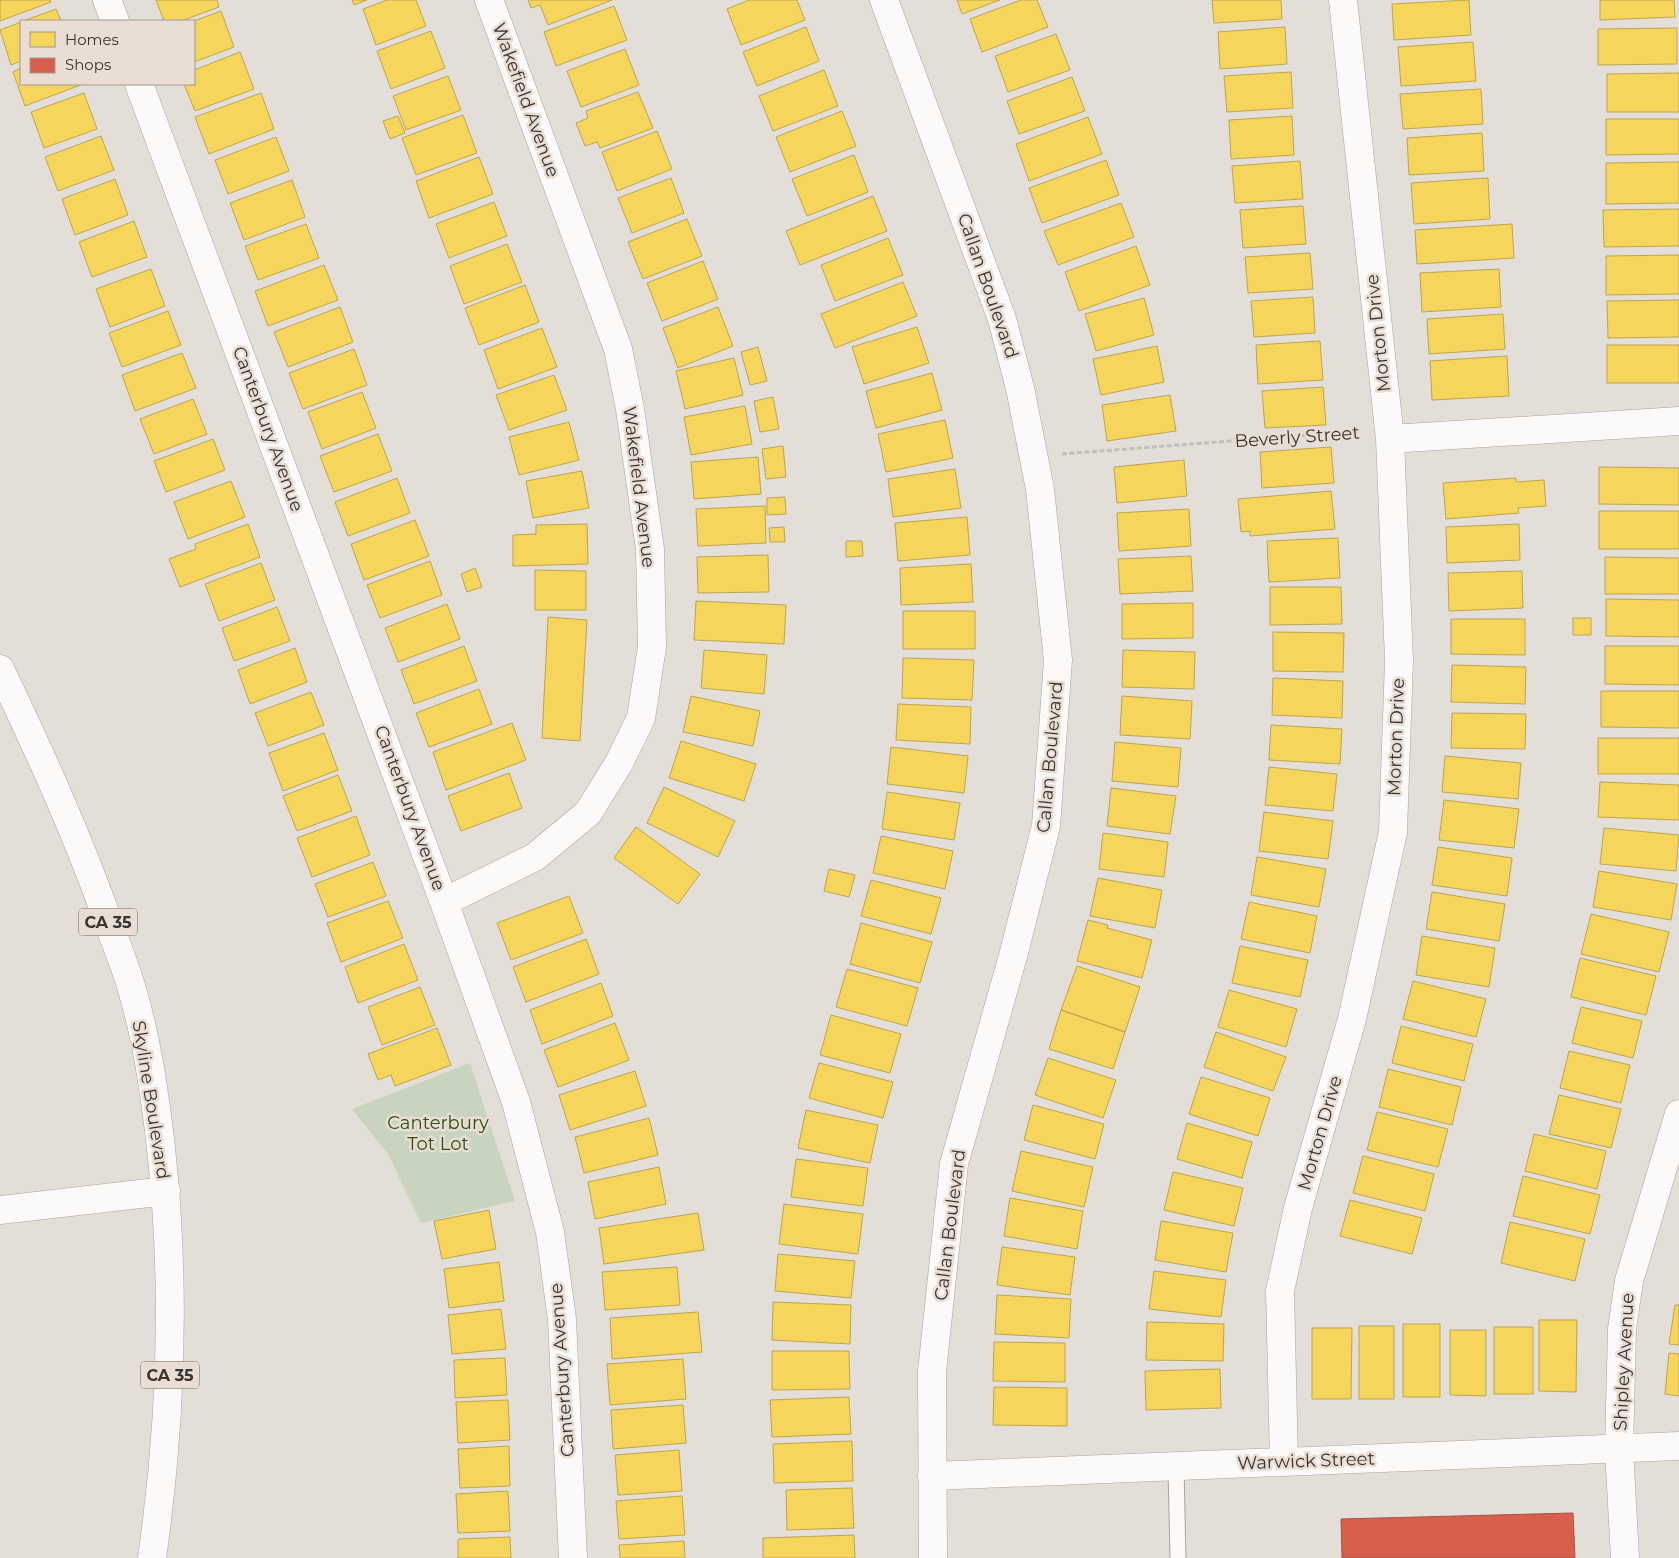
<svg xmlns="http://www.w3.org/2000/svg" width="1679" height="1558" viewBox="0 0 1679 1558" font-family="Montserrat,sans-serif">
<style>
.green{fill:#c8d4be}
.homes{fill:#f6d55c;stroke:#bda54f}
.shops{fill:#d6604d;stroke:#a75344}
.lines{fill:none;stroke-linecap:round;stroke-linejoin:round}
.service-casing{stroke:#a8a39f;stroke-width:17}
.minor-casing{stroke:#a8a39f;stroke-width:29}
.tertiary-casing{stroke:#a8a39f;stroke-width:29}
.primary-casing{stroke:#a8a39f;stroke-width:29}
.path{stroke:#c2bebd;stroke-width:3;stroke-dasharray:5 2.5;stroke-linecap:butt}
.service{stroke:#fbfaf9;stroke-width:15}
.minor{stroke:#fbfaf9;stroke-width:28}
.tertiary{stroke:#fbfaf9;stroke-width:28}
.primary{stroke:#fbfaf9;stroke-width:28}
.labels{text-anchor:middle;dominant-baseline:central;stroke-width:5;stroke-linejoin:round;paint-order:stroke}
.shield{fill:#e9ddd4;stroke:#6e6761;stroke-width:1}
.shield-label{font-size:16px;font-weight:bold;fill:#393430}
.street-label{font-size:18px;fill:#393430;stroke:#e9ddd4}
.park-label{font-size:18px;fill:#295113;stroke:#e9ddd4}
</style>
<rect width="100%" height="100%" fill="#e4ded9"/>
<path class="green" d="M470,1063L515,1201L421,1223L388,1154L352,1109Z"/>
<path class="homes" d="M0,0H50L51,2L0,21Z
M156,0H217L219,7L181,21H164Z
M352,0H367L354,5Z
M387,0H416L426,26L376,45L363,9Z
M528,0H612L548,25L540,5L531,8Z
M749,0H797L805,20L741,45L727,9Z
M957,0H1000L962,14Z
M1021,0H1037L1048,27L982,52L970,19Z
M1212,0H1281L1282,19L1214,23Z
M1469,0L1471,35L1394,40L1392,4Z
M1600,0H1674L1675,17L1600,20Z
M614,6L627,40L556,66L544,32Z
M56,9L61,21H23Z
M221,11L234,47L194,62V21Z
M21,22V61L11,65L0,30Z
M806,27L819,61L757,86L743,52Z
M1285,27L1287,64L1220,69L1218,32Z
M1677,28V64L1598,65V29Z
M431,31L445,68L391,89L377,51Z
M1056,34L1070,70L1008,92L995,56Z
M1473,42L1476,81L1401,86L1398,47Z
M625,49L639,85L581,107L567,71Z
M240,52L254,89L195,111L184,84H194V70Z
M21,68V84H83L25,106L13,72Z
M824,70L838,106L773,131L759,96Z
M1291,72L1293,108L1227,112L1224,76Z
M1679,73V112H1607V74Z
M448,76L461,110L406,130L393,96Z
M1072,77L1085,111L1019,134L1007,101Z
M1481,89L1483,124L1403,129L1400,94Z
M638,92L653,128L600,148L597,142L585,146L576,123L588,118L586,111Z
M84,93L97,129L44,148L31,112Z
M261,93L274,129L209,154L195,117Z
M842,111L856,146L790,172L776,137Z
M463,115L477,153L416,175L402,138Z
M398,116L405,133L390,139L383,121Z
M1292,116L1294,155L1231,159L1229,120Z
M1088,117L1102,154L1029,181L1016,144Z
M1606,119H1679V154L1606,155Z
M657,131L672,169L617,191L602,152Z
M1482,133L1484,171L1409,175L1407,138Z
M101,136L114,170L58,191L45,157Z
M276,137L289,171L228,194L215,160Z
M854,155L868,192L807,216L792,179Z
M479,157L493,194L429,218L416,181Z
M1106,160L1119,195L1042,223L1029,188Z
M1300,161L1303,199L1235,203L1232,166Z
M1679,162V203L1606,204V163Z
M671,178L684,213L632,233L618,198Z
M1488,178L1490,219L1414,224L1411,183Z
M115,179L128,215L75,235L62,199Z
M292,180L305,217L244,240L230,203Z
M873,196L887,231L800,265L786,231Z
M494,202L507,236L449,258L436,224Z
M1121,203L1134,237L1058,265L1044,231Z
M1303,206L1306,244L1243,248L1240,210Z
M1679,209V246L1604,247L1603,210Z
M687,219L702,256L643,279L628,242Z
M134,221L147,257L92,277L79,242Z
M306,224L319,258L258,280L245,246Z
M1512,224L1514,258L1417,264L1415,230Z
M888,238L903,275L835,301L821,265Z
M507,244L522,282L464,304L450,266Z
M1136,246L1150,285L1079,311L1065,272Z
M1310,253L1313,289L1248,293L1245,257Z
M1679,255V294L1606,295V256Z
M703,261L718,299L662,321L647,283Z
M324,265L338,300L268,326L255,291Z
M151,269L165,306L110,327L96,289Z
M1499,269L1501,307L1422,312L1420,273Z
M903,282L917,316L835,348L821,314Z
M525,285L539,322L479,345L465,308Z
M1313,297L1315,333L1254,337L1251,301Z
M1144,298L1154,335L1096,351L1085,314Z
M1679,300V337L1608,338L1607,301Z
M340,307L353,342L288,367L274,332Z
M718,307L733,346L678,368L663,328Z
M168,311L181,345L122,367L109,333Z
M1503,314L1505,349L1429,354L1427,319Z
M917,327L929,363L864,384L852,347Z
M542,328L557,367L498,389L484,350Z
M1320,341L1323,380L1258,384L1256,345Z
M1607,345H1679V383H1607Z
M1157,346L1164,382L1101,395L1093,359Z
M758,347L767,381L750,385L741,352Z
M354,349L367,385L303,409L289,373Z
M182,353L196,388L135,411L122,375Z
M1507,356L1509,396L1432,400L1430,361Z
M734,358L743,395L685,409L676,371Z
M932,373L942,410L876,428L866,391Z
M554,375L567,410L509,430L496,395Z
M1323,387L1326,425L1265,428L1262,391Z
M362,392L376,428L322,449L308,412Z
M1170,395L1176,431L1107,441L1102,405Z
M773,397L779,429L760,432L754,401Z
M193,399L207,434L154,454L140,419Z
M745,406L752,444L691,455L684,417Z
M945,420L953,458L886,472L878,434Z
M569,422L579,460L519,475L509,437Z
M378,434L392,471L334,492L320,456Z
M213,439L225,470L166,492L154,461Z
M783,446L786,477L766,479L762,449Z
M1331,447L1334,483L1262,488L1260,452Z
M758,457L761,494L694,499L691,462Z
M1184,460L1187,496L1117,503L1114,467Z
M1599,467L1679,468V505L1599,504Z
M955,469L961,508L893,517L888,479Z
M582,471L589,508L533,518L526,481Z
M397,478L410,513L348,536L335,502Z
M1516,478V482L1544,480L1546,506L1518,508L1519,513L1446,519L1443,483Z
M231,481L245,517L188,539L174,502Z
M1331,491L1335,529L1250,536V531L1241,532L1238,499Z
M785,497L786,514L767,515V498Z
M765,506L766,543L698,546L696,509Z
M1189,509L1191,546L1119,551L1117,513Z
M1599,511H1679V549H1599Z
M967,517L970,555L898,561L895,523Z
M415,520L429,556L364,580L351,544Z
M248,524L260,557L180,587L169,559L196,549L195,544Z
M587,524L588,564L513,566V535L536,534V525Z
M1519,524L1520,560L1447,563L1446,527Z
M784,527L785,542H770L769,528Z
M1338,538L1340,578L1269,582L1267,541Z
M846,541H862L863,556L846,557Z
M768,555L769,592L698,593L697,557Z
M1191,556L1193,591L1120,594L1118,559Z
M1605,557L1679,558V594H1605Z
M430,561L442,595L380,618L367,585Z
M261,563L275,600L219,621L205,584Z
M971,564L973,602L901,605L900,568Z
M475,568L482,587L467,592L461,574Z
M535,570L586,571V610H535Z
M1522,571L1523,608L1449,611L1448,573Z
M1270,587H1341L1342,624L1270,625Z
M1606,599L1679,600V637L1606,636Z
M696,601L786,605L784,644L694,640Z
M1193,603V638L1122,639V604Z
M447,604L460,639L398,662L385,628Z
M277,607L290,641L234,661L222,628Z
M903,611H975V649H903Z
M548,617L587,620L580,741L542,738Z
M1573,618H1591V635H1573Z
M1451,619H1525V655L1451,654Z
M1273,632L1344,633L1343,672L1273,671Z
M464,646L477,681L414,704L401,670Z
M1605,646H1679V685L1605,684Z
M295,648L307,682L250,704L238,670Z
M704,650L767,655L764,694L701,688Z
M1123,650L1195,652L1194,689L1122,687Z
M903,658L974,660L972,700L902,698Z
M1452,665L1526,667L1525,704L1451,702Z
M1273,678L1343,681L1342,718L1272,715Z
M479,689L492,724L429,747L416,713Z
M1601,691H1679V728L1601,727Z
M311,692L324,725L268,746L255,713Z
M691,696L760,711L753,746L683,732Z
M1122,696L1192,701L1190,739L1120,735Z
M898,704L971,707L970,744L896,740Z
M1452,713L1526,714L1525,749L1451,748Z
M512,723L526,760L446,790L433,752Z
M1271,725L1342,729L1340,764L1269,760Z
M324,733L338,770L283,791L269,753Z
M1598,738H1679V774H1598Z
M681,741L756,764L744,801L669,778Z
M1115,742L1181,748L1178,787L1112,781Z
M891,747L968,756L964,793L887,784Z
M1445,756L1521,763L1518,799L1442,792Z
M1269,767L1337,774L1333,811L1265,805Z
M509,773L522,808L461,831L448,796Z
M338,775L352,811L297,831L283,796Z
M1600,782L1679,785V820L1598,817Z
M664,787L735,821L718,857L647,823Z
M1111,788L1176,796L1170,834L1107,826Z
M887,792L960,803L954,840L882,829Z
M1444,800L1519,809L1514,848L1439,840Z
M1264,812L1333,821L1328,859L1259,851Z
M356,816L370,855L312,877L297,838Z
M636,827L700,874L678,904L614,858Z
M1604,828L1679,835L1676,871L1600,864Z
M1103,833L1168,842L1164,877L1099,869Z
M881,836L953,851L945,889L873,873Z
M1438,847L1512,858L1507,896L1432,885Z
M1257,857L1326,869L1319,907L1251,895Z
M373,862L386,896L328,917L315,884Z
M829,869L855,875L849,897L824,891Z
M1599,871L1677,884L1671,920L1593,907Z
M1098,878L1162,890L1155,928L1090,916Z
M871,880L941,898L931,934L861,916Z
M1432,892L1505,904L1499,941L1426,929Z
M569,896L583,933L511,960L497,923Z
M388,901L403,938L341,962L327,923Z
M1249,902L1317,916L1310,953L1241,939Z
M1591,914L1669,932L1659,972L1581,954Z
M1088,920L1108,925L1107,928L1152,940L1142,978L1077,961Z
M861,923L932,942L920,983L850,964Z
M1422,936L1495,948L1489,987L1416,975Z
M586,939L599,974L526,1002L513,967Z
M404,944L418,980L358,1003L345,967Z
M1240,946L1308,960L1300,997L1232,983Z
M1580,958L1656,976L1646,1015L1571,997Z
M1077,966L1140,987L1125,1032L1061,1010Z
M847,969L918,988L907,1026L836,1007Z
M1413,981L1486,999L1476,1037L1403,1019Z
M601,983L613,1016L542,1044L530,1010Z
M420,987L435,1025L382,1045L368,1007Z
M1229,990L1297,1009L1286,1047L1218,1027Z
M1581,1007L1642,1021L1633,1058L1572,1043Z
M1061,1010L1125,1032L1113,1069L1049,1049Z
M831,1015L901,1034L890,1073L820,1055Z
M615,1023L629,1060L558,1087L544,1050Z
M1401,1026L1473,1044L1464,1081L1392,1063Z
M437,1028L451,1065L395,1086L391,1075L378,1080L368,1054Z
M1216,1032L1286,1057L1273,1091L1204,1067Z
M1569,1051L1630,1065L1621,1103L1560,1088Z
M1048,1058L1116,1080L1103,1118L1035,1095Z
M819,1063L893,1082L883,1118L809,1098Z
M1388,1069L1461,1087L1452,1125L1379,1107Z
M635,1071L646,1106L570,1130L559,1095Z
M1201,1077L1270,1098L1258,1136L1189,1114Z
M1559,1095L1621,1109L1611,1148L1549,1134Z
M1033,1105L1104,1124L1095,1159L1024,1140Z
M806,1110L878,1125L870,1163L798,1148Z
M1377,1112L1448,1129L1438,1167L1367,1150Z
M649,1118L658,1155L584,1173L575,1137Z
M1187,1123L1252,1142L1242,1178L1177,1159Z
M1534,1134L1606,1151L1597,1189L1525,1171Z
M1021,1151L1093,1167L1084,1207L1012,1191Z
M1363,1156L1434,1174L1425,1211L1353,1193Z
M796,1159L868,1168L863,1206L791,1197Z
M659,1167L666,1204L595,1219L588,1182Z
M1173,1172L1243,1188L1234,1226L1164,1210Z
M1523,1176L1600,1195L1590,1234L1513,1216Z
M1010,1198L1083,1211L1077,1249L1004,1236Z
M1350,1200L1422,1218L1412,1254L1340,1236Z
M784,1204L863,1214L858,1254L779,1244Z
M489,1210L496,1249L442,1259L434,1221Z
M698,1213L704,1250L604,1264L599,1228Z
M1161,1221L1233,1233L1226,1272L1155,1260Z
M1510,1222L1585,1239L1575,1281L1501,1263Z
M1002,1247L1075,1257L1070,1295L997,1285Z
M778,1254L855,1261L851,1298L775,1291Z
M499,1262L504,1301L449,1308L444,1269Z
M677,1267L680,1305L605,1310L602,1272Z
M1154,1271L1226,1280L1221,1317L1149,1309Z
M997,1295L1071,1299L1069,1338L995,1334Z
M773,1302L851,1305L850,1344L772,1340Z
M1675,1305H1679V1345L1669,1344Z
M501,1309L506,1349L452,1354L448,1315Z
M698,1312L702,1352L612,1359L610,1318Z
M1539,1320H1577L1576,1392L1539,1391Z
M1147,1322L1224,1324L1223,1361L1146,1360Z
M1403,1324H1440V1397H1403Z
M1359,1326H1394V1399H1359Z
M1494,1327H1533V1394H1494Z
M1312,1328H1352L1351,1399H1312Z
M1450,1330H1486V1396L1450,1395Z
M994,1342L1065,1343V1382L993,1381Z
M772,1351H849L850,1389L772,1390Z
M1669,1353L1679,1354V1396L1665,1394Z
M505,1358L507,1395L455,1398L454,1360Z
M683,1359L686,1399L610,1405L607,1364Z
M1220,1369L1221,1408L1146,1410L1145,1371Z
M994,1387L1067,1388V1426L993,1425Z
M849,1397L851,1434L772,1437L770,1400Z
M508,1400L510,1440L458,1443L456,1402Z
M683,1405L686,1443L613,1449L611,1410Z
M852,1441L853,1481L774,1483L773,1444Z
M509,1446L510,1486L460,1488L458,1449Z
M679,1450L682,1491L618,1495L615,1455Z
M852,1488L854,1528L787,1530L786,1490Z
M508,1491L510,1531L458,1533L456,1494Z
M682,1496L685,1535L619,1539L616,1501Z
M854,1535L855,1558H763V1538Z
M510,1537L511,1558H458V1539Z
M684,1541L685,1558H620L619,1545Z"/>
<path class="shops" d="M1573,1513L1575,1558H1342L1341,1519Z"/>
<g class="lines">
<defs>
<path id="service" d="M1176,1467L1178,1558"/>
<path id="minor" d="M107,0L115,21
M139,84L444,902L516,1102L550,1232L562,1319L573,1558
M1390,439L1679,421
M444,902L535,857L588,813L619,763L641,718L652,647L650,549L630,409L618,349L489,0
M0,1210L166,1191
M1284,1462L1280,1291L1298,1208L1352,1019L1393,832L1399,660L1390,439L1343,0
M932,1476L1679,1446
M1625,1558L1619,1449L1622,1329L1629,1281L1679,1114"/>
<path id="tertiary" d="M884,0L1002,319L1020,388L1040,489L1058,660L1046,826L1013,956L954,1164L932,1372L933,1558"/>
<path id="primary" d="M0,669C40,753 78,836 109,924C117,947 127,970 133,993C147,1041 154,1090 160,1139C176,1279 172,1419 152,1558"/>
</defs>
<use href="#service" class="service-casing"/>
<use href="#minor" class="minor-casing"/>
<use href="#tertiary" class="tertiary-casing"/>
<use href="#primary" class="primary-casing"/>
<path class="path" d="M1062,454L1360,431"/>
<use href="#service" class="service"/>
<use href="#minor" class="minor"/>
<use href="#tertiary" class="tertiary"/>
<use href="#primary" class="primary"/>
</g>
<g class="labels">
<g class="shield">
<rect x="79" y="908.5" width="58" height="27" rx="4"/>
<rect x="141" y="1361.5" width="58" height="27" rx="4"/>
</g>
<g class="shield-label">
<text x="108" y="922">CA 35</text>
<text x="170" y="1375">CA 35</text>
</g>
<g class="street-label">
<text transform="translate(526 100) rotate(70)">Wakefield Avenue</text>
<text transform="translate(988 286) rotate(71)">Callan Boulevard</text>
<text transform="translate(1378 333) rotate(-96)">Morton Drive</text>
<text transform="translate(268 429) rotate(70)">Canterbury Avenue</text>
<text transform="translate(1297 437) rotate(-4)">Beverly Street</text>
<text transform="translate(639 487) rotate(83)">Wakefield Avenue</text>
<text transform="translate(1396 737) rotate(-88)">Morton Drive</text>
<text transform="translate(1050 757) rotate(-85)">Callan Boulevard</text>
<text transform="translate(410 808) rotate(70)">Canterbury Avenue</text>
<text transform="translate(151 1100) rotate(81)">Skyline Boulevard</text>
<text transform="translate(1320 1133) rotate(-74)">Morton Drive</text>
<text transform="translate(950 1225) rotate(-83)">Callan Boulevard</text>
<text transform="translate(1624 1362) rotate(-87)">Shipley Avenue</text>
<text transform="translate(562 1370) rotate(-94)">Canterbury Avenue</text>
<text transform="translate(1306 1461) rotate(-2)">Warwick Street</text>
</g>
<g class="park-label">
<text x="438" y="1123">Canterbury<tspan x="438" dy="21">Tot Lot</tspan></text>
</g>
</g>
<rect x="20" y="20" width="175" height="65" fill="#e9ddd4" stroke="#a39992"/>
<rect x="30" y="32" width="25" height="15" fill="#f6d55c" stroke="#a39992"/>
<text x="65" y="45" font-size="15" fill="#393430">Homes</text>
<rect x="30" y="58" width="25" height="15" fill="#d6604d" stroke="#a39992"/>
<text x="65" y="70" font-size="15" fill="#393430">Shops</text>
</svg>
